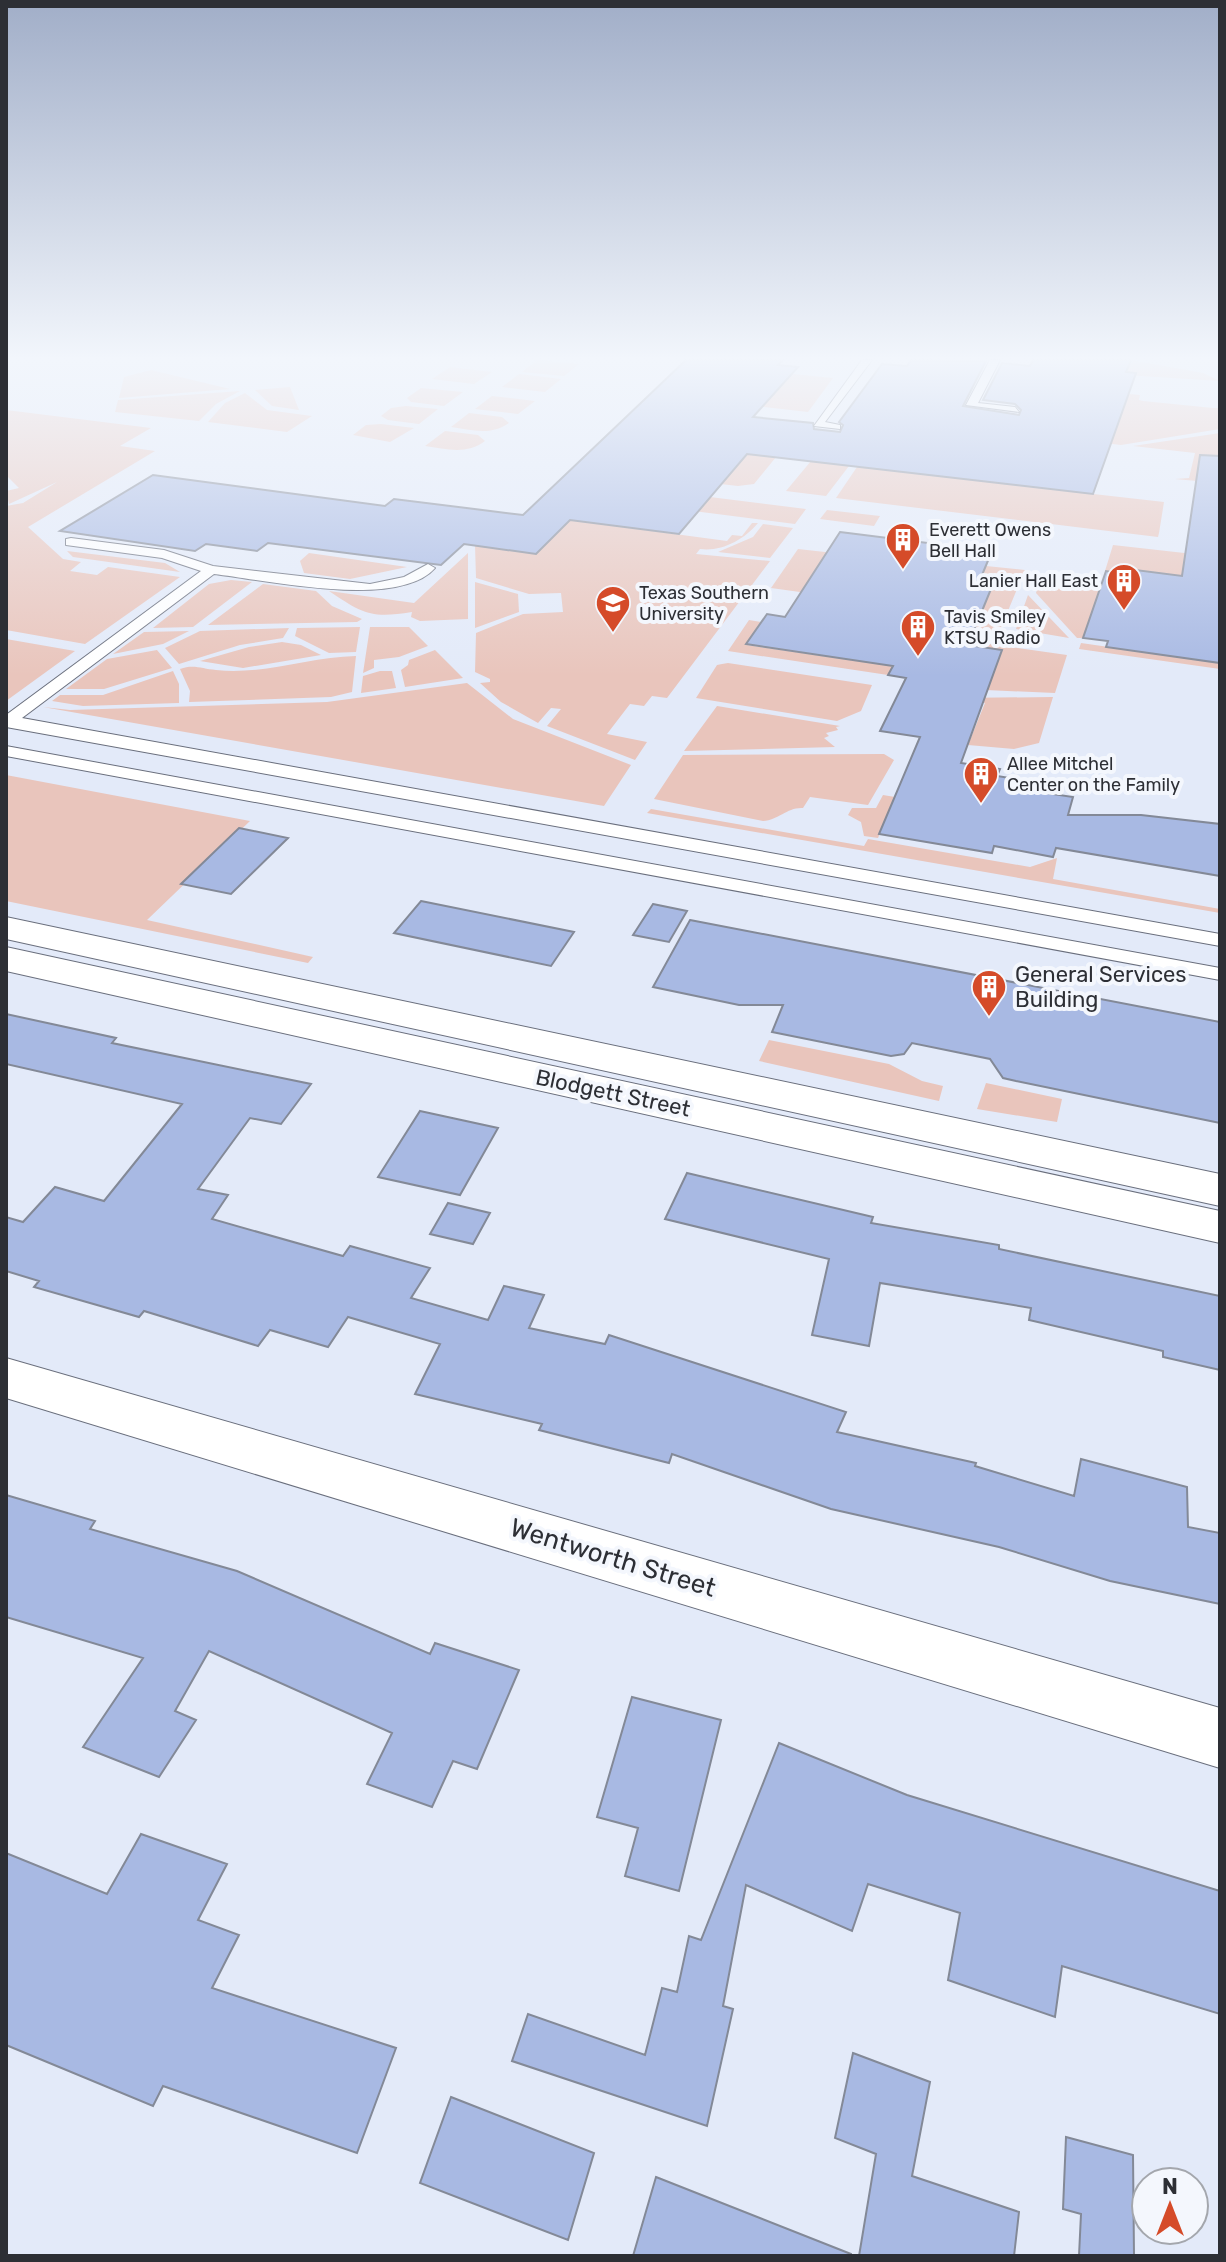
<svg xmlns="http://www.w3.org/2000/svg" width="1226" height="2262" viewBox="0 0 1226 2262" font-family="Rubik,sans-serif">
<style>
.green{fill:#e9c5bc}
.building{fill:#a8b9e3;stroke:#838997;stroke-width:2}
.lines{fill:none;stroke-linecap:round;stroke-linejoin:round}
.service-casing{stroke:#6a6f7d;stroke-width:2}
.minor-casing{stroke:#6a6f7d;stroke-width:2}
.secondary-casing{stroke:#6a6f7d;stroke-width:2}
.service{fill:#fff;fill-rule:evenodd}
.minor{fill:#fff;fill-rule:evenodd}
.secondary{fill:#fff;fill-rule:evenodd}
.labels{text-anchor:middle;dominant-baseline:central;stroke-width:8;stroke-linejoin:round;paint-order:stroke}
.far-poi-label{font-size:18px;fill:#2d2f35;stroke:#f4f7fd;text-anchor:start}
.poi-label{font-size:22px;fill:#2d2f35;stroke:#f4f7fd;text-anchor:start}
.street-label{font-size:22px;fill:#2d2f35;stroke:#f4f7fd}
.near-street-label{font-size:26px;fill:#2d2f35;stroke:#f4f7fd}
</style>
<rect width="100%" height="100%" fill="#e3eaf9"/>
<path class="green" d="M537,360H539L579,364L564,376L522,372Z
M1131,360L1203,373L1220,381L1125,375Z
M450,367L492,372L474,384L432,379Z
M151,370L230,389L119,398L124,377Z
M772,372L833,378L808,412L711,401Z
M519,374L561,379L545,392L502,387Z
M290,387L299,410L272,406L255,390Z
M421,388L463,392L444,406L411,402L407,398Z
M240,391L216,404L199,421L115,412L118,400Z
M245,393L267,410L312,416L287,432L208,422L225,403Z
M1129,394L1140,395L1139,400L1143,401L1213,408H1219L1220,402V429L1121,445L1080,440L1122,413Z
M492,396L535,401L518,414L475,409Z
M406,406L438,409L419,424L388,420L381,416L391,408Z
M6,410L151,428L120,446L155,451L28,527L63,559L81,562L70,571L97,575L108,567L180,577L85,644L6,630V506L23,503L57,482L9,504L6,491L19,488L6,475Z
M469,413L502,417L509,423C491,436 471,430 451,427Z
M381,424L414,428L390,442L353,435L366,425Z
M445,431L478,435L485,441C467,455 446,449 425,446Z
M765,432L794,435L754,484L738,486L668,478L675,470L728,476Z
M1220,433V469L1197,481L1175,479L1189,478L1195,453L1133,446Z
M811,461L849,466L826,496L786,491Z
M857,467L1164,502L1159,533L1158,537L836,498Z
M598,483L806,509L795,524L584,497Z
M827,510L880,516L874,526L820,519Z
M570,520L727,541L732,535L742,536L752,523H758C744,540 721,552 700,549L696,554L770,561L667,698L652,696L644,706L630,704L607,734L647,742L635,760L547,726L561,709L551,708L538,723L501,702L480,683L490,682V679L475,672L476,633L523,614L563,612L561,593L529,594L476,578L475,545L536,554Z
M763,524L793,528L770,558L718,552L753,537Z
M1113,545L1220,557V581L1105,571Z
M798,549L834,553L836,597L771,588Z
M67,551L165,563L180,572L73,557Z
M309,553L407,567L350,579L304,573L300,561Z
M468,553V619L420,621L411,617L412,612C370,619 362,613 329,591L414,603Z
M986,566L1025,570L1000,630L982,632L932,625L976,587Z
M1041,577L1106,589L1083,638H1077L1036,593Z
M231,580L252,582L193,627L153,628L209,584Z
M475,582L518,594L519,612L475,628Z
M263,584L316,591L332,606L362,619L357,622L208,625Z
M1028,595L1069,638L1016,629Z
M749,620L761,622L747,645L893,666L888,675L728,651Z
M360,627L356,652L329,653L295,636L297,628Z
M370,627H409L428,646L399,657L374,660V668L363,673Z
M289,628L283,638L240,645L179,664L165,648L200,631Z
M883,629L1067,655L1055,693L986,690L1001,650L880,632Z
M189,631L163,644L113,654L144,632Z
M6,639L75,651L6,701Z
M282,642L301,645L321,655L243,668L200,661L249,647Z
M1081,643L1220,663V669L1079,649Z
M157,650L172,668L104,689H66L107,659Z
M435,650L463,678L405,687L401,670L408,665L409,660Z
M356,656L352,692L331,697L189,702L190,691L180,669C194,664 202,669 216,670C265,675 309,657 356,656Z
M722,664L728,663L872,685L861,711L837,721L696,698L717,665Z
M173,671L179,684V703L83,706L52,701L60,695H103Z
M380,671H392L396,688L361,693L363,676Z
M467,683L513,719L631,765L604,806L43,707L70,710L327,702Z
M1053,697L1039,743L1014,749L968,745L985,703L958,698Z
M717,706L840,726L836,727L838,730L826,733L829,736L824,738L835,747L684,751Z
M884,754L894,760L868,805L810,797L803,808C787,807 779,820 763,821L654,799L683,755Z
M6,775L250,821L147,920L313,957L308,963L6,901Z
M883,795L895,797L878,838L864,836L861,822L848,815L852,808H876Z
M651,809L864,846L868,839L1030,867L1057,858L1053,879L1220,909V913L647,813Z
M769,1040L889,1064L922,1081L943,1086L939,1101L759,1061Z
M986,1083L1062,1099L1057,1122L977,1109Z"/>
<path class="building" d="M686,360H783L778,365L798,367L753,417L813,423L814,429L840,432L843,425L839,422L882,364L907,366L911,360L986,361L963,406L1019,415L1021,410L1015,404L983,400L1002,363L1030,366L1033,360H1131L1126,372L1136,373L1093,494L747,454L679,534L570,520L536,554L464,544L441,565L268,543L257,551L206,544L195,551L60,531L153,475L385,506L394,499L523,515Z
M1200,455L1220,456V663L1106,647L1108,641L1083,638L1106,571L1126,574L1128,569L1182,576Z
M840,532L992,551L977,587L991,589L968,645L1002,650L961,763L1000,769L997,776L1016,779L1013,788L1073,797L1068,815H1141L1220,824V876L1056,848L1053,857L994,846L992,853L879,834L920,737L880,731L906,678L888,675L893,666L746,644L767,614L785,617Z
M239,828L288,838L231,894L181,884Z
M421,901L574,932L551,966L394,933Z
M653,904L687,911L669,942L633,935Z
M690,920L1220,1022V1123L1016,1081L1003,1078L990,1059L912,1043L904,1054L891,1056L772,1032L783,1005H739L653,987Z
M6,1014L116,1038L112,1043L311,1084L281,1124L250,1118L198,1189L228,1195L212,1219L343,1256L350,1246L430,1268L411,1298L488,1320L504,1286L544,1295L529,1328L605,1344L609,1335L846,1412L837,1432L976,1463L975,1466L1074,1496L1081,1459L1187,1487L1188,1527L1220,1533V1604L1110,1581L999,1547L831,1509L672,1454L669,1463L539,1430L542,1424L415,1394L440,1344L348,1317L328,1347L270,1330L258,1346L144,1311L139,1317L34,1287L39,1281L6,1271V1217L23,1222L55,1187L104,1201L182,1104L6,1064Z
M420,1111L498,1128L460,1195L378,1177Z
M687,1173L873,1217L871,1223L999,1245V1249L1220,1296V1370L1163,1357V1351L1029,1320L1031,1308L880,1283L869,1346L812,1335L829,1259L665,1219Z
M448,1203L490,1213L473,1244L430,1234Z
M6,1495L95,1521L90,1529L237,1571L430,1654L435,1643L519,1670L477,1769L453,1761L432,1807L367,1784L392,1733L209,1651L175,1711L196,1720L159,1777L83,1747L143,1658L6,1617Z
M632,1697L721,1720L679,1891L625,1876L638,1828L597,1817Z
M779,1743L907,1795L1220,1891V2014L1062,1966L1055,2017L948,1980L960,1913L868,1884L852,1931L746,1885L723,2006L733,2009L707,2126L512,2061L528,2014L645,2055L662,1988L677,1992L689,1936L701,1940Z
M141,1834L227,1864L198,1920L239,1935L212,1988L396,2048L357,2153L163,2086L153,2106L6,2045V1853L107,1894Z
M853,2053L930,2082L912,2176L1019,2212L1014,2256H859L876,2154L835,2138Z
M451,2097L594,2153L568,2240L420,2183Z
M1066,2137L1133,2155L1134,2256H1079L1081,2214L1063,2209Z
M656,2177L851,2254V2256H633Z"/>
<g class="lines">
<defs>
<path id="service" d="M862,360H872L825,422L840,425V429L814,426Z
M990,360H1000L978,403L1015,407L1019,412L966,405Z
M71,538L164,550L213,566L370,584L404,577L428,564L435,568C398,610 266,580 214,574L22,718L1220,934V946L6,727V715L201,571L162,558L66,545V539Z
M6,746L1220,968V980L6,756Z"/>
<path id="minor" d="M6,1358L1220,1708V1768L6,1398Z"/>
<path id="secondary" d="M6,917L1220,1174V1206L6,939Z
M6,947L1220,1211V1243L6,971Z"/>
</defs>
<use href="#service" class="service-casing"/>
<use href="#minor" class="minor-casing"/>
<use href="#secondary" class="secondary-casing"/>
<use href="#service" class="service"/>
<use href="#minor" class="minor"/>
<use href="#secondary" class="secondary"/>
</g>
<linearGradient id="sky" x2="0" y2="1"><stop stop-color="#a1aec8"/><stop offset="0.53" stop-color="#f2f6fc"/><stop offset="1" stop-color="#f2f6fc" stop-opacity="0"/></linearGradient>
<rect width="1226" height="676" fill="url(#sky)"/>
<defs>
<symbol id="building-pin" viewBox="-11 -11 22 30"><path d="M0 17L-7.5 6A9.5 9.5 0 1 1 7.5 6Z" fill="#d54b29" stroke="#f4f7fd"/><path d="M-4-6H4V6H1V3H-1V6H-4ZM-2.5-4.3h1.7v1.8h-1.7ZM.8-4.3h1.7v1.8H.8ZM-2.5-1h1.7V.8h-1.7ZM.8-1h1.7V.8H.8Z" fill="#fff"/></symbol>
<symbol id="university-pin" viewBox="-11 -11 22 30"><path d="M0 17L-7.5 6A9.5 9.5 0 1 1 7.5 6Z" fill="#d54b29" stroke="#f4f7fd"/><path d="M0-5L7-2L0 1L-7-2ZM-4 1L0 2.5L4 1V4Q0 6-4 4Z" fill="#fff"/></symbol>
</defs>
<g fill-rule="evenodd">
<use href="#building-pin" x="883" y="520" width="40" height="54"/>
<use href="#building-pin" x="1104" y="561" width="40" height="54"/>
<use href="#university-pin" x="593" y="583" width="40" height="54"/>
<use href="#building-pin" x="898" y="607" width="40" height="54"/>
<use href="#building-pin" x="961" y="754" width="40" height="54"/>
<use href="#building-pin" x="969" y="967" width="40" height="54"/>
</g>
<g class="labels">
<g class="far-poi-label">
<text x="929" y="530">Everett Owens<tspan x="929" dy="21">Bell Hall</tspan></text>
<text x="1098" y="581" text-anchor="end">Lanier Hall East</text>
<text x="639" y="593">Texas Southern<tspan x="639" dy="21">University</tspan></text>
<text x="944" y="617">Tavis Smiley<tspan x="944" dy="21">KTSU Radio</tspan></text>
<text x="1007" y="764">Allee Mitchel<tspan x="1007" dy="21">Center on the Family</tspan></text>
</g>
<g class="poi-label">
<text x="1015" y="974">General Services<tspan x="1015" dy="25">Building</tspan></text>
</g>
<g class="street-label">
<text transform="translate(613 1093) rotate(12)">Blodgett Street</text>
</g>
<g class="near-street-label">
<text transform="translate(613 1558) rotate(17)">Wentworth Street</text>
</g>
</g>
<rect width="1226" height="2262" fill="none" stroke="#2d2f35" stroke-width="16"/>
<g transform="translate(1170 2206)"><circle r="38" fill="#f4f7fd" stroke="#a4a7ad" stroke-width="2"/>
<path d="M0-6L14 30L0 20L-14 30Z" fill="#d54b29"/>
<text y="-12" font-size="22" font-weight="bold" text-anchor="middle" fill="#2d2f35">N</text>
</g>
</svg>
